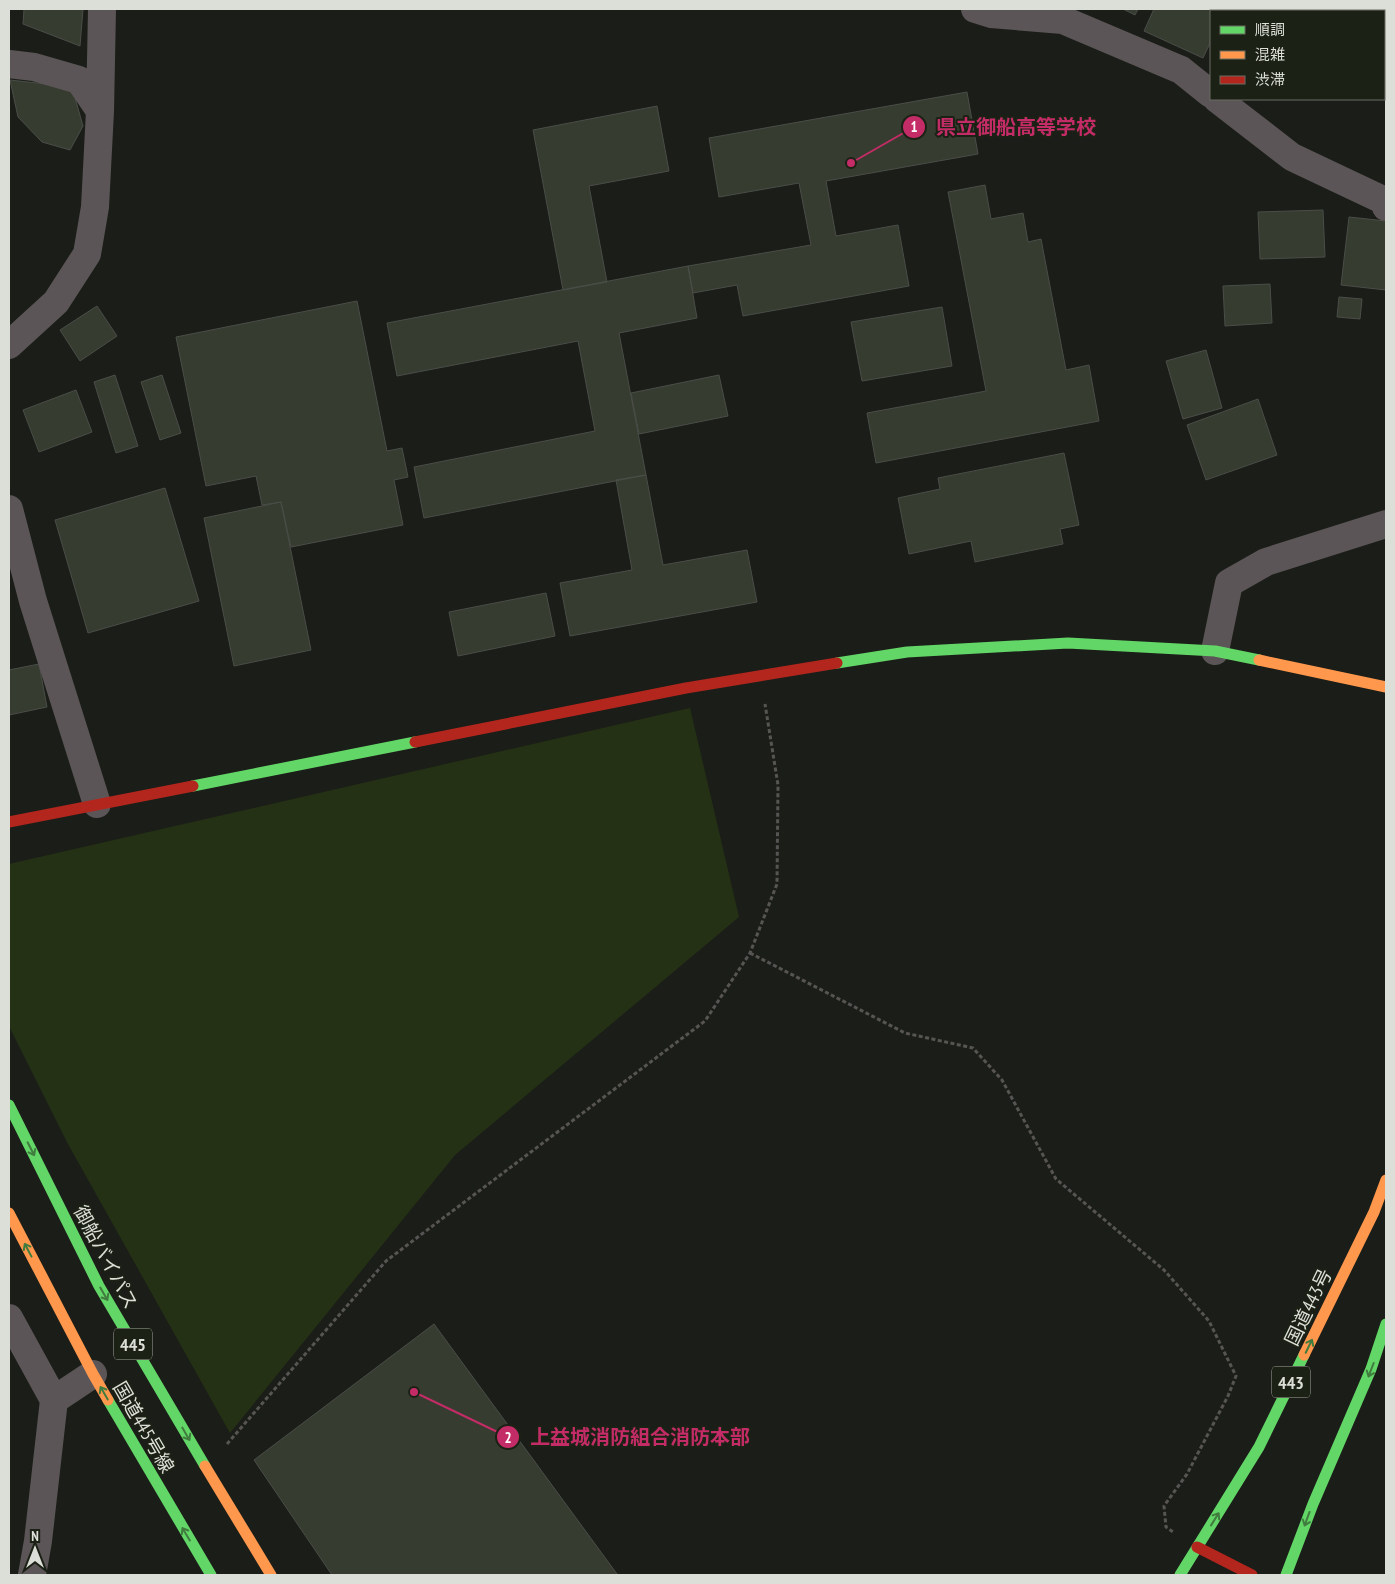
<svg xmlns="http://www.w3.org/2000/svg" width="1395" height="1584" viewBox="0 0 1395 1584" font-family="'PT Sans Narrow','Noto Sans JP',sans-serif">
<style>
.green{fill:#253115}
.building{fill:#363c2f;stroke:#4a4d48}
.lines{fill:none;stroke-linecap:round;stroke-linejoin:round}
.path{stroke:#575554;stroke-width:3;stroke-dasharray:4 2.5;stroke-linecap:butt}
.street{stroke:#5c5557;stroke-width:28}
.fast{stroke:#63d668;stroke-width:11}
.slow{stroke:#ff974d;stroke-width:11}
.jam{stroke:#b3261e;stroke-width:11}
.oneway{stroke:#407c3e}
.labels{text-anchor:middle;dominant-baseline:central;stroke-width:4;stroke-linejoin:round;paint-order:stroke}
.shield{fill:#1c2115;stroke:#a2a69d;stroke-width:1}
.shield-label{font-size:18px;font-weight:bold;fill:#dbdfd7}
.street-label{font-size:19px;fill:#dbdfd7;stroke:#1c2115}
.leader{fill:none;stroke:#c42c67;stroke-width:2}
.callout-dot{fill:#c42c67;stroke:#1c2115;stroke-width:2}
.mark-label{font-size:15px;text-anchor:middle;font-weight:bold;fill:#fff}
.callout-label{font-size:20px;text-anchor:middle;font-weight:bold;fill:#c42c67;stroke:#1c2115;stroke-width:4;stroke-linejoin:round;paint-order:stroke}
</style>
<rect width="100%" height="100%" fill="#1b1e18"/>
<path class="green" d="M690,708L739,917L455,1155L230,1433L68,1144L9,1026V864Z"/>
<path class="building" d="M24,9H83L80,46L23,24Z
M1123,9H1138L1135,15Z
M1154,9H1214L1220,11H1211V41L1203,58L1144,31Z
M1248,9H1295V11H1248Z
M1298,9H1327V11H1298Z
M1355,9H1386V58H1384V11H1354Z
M10,80L72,87L83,126L70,150L42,142L18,117Z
M967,92L978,154L826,181L836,236L898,225L909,286L743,316L737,285L693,293L688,266L811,245L799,183L719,197L709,138Z
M657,106L669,171L589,186L607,282L563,290L533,130Z
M985,185L991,219L1023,213L1028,242L1041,239L1066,370L1089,365L1099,421L876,463L867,413L986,391L948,192Z
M1323,210L1325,257L1260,259L1258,212Z
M1349,217L1386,221V290L1341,285Z
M688,266L697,318L619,333L646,475L424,518L414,467L595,431L578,341L397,376L387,323Z
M1270,284L1272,323L1225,326L1223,286Z
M1339,297L1362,299L1360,319L1337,317Z
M357,301L387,451L402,448L408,477L394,480L403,525L291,547L281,502L262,505L256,476L206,486L176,337Z
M97,306L117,336L80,361L60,330Z
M942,307L952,366L862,381L851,322Z
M1206,350L1222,408L1183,419L1166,361Z
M115,375L138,446L116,453L94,382Z
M162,375L181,433L160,440L141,382Z
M719,375L728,416L639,434L631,393Z
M76,390L92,432L39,452L23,410Z
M1258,399L1277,455L1206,480L1187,425Z
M1064,453L1079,525L1060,529L1063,544L975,562L971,541L909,554L898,498L940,489L938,478Z
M646,475L663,565L747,550L757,602L570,636L560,583L632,570L616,480Z
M165,488L199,601L88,633L55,520Z
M281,502L311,650L234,666L204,518Z
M546,593L555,636L458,656L449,612Z
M39,664L47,707L9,715V670Z
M434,1324L617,1574L615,1575H332L254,1460Z"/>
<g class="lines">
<path class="path" d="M750,953L905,1033L973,1048L1002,1080L1056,1179L1164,1270L1209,1321L1236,1376L1228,1396L1187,1474L1164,1506L1166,1527L1173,1532
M227,1444L386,1261L705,1021L750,953L777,884L778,785L765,704"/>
<path class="street" d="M975,9L991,14L1063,20L1181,70L1211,94
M9,64L34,67L79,80L100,111
M1217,99L1292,157L1385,201L1386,207
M9,345L56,302L87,254L95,207L100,111L102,9
M9,509L33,601L97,804
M1215,651L1229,583L1266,562L1386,524
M9,1318L54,1400L38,1541L32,1575
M54,1400L93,1374"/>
<path class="fast" d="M837,663L907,652L1068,643L1215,651L1259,660
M193,786L415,742
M9,1105L99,1286L205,1466
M108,1400L211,1575
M1180,1575L1259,1447L1304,1355
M1286,1575L1313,1504L1371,1369L1386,1324"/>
<path class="slow" d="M1259,660L1386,687
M9,1213L93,1374L108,1400
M1304,1355L1374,1212L1386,1180
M205,1466L271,1575"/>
<path class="jam" d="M415,742L686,688L837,663
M9,822L193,786
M1197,1547L1252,1575"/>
</g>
<defs><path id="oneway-shaft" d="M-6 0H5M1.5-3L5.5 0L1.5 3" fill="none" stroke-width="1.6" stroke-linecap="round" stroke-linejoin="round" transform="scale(1.25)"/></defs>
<g class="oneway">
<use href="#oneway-shaft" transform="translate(31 1149) rotate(63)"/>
<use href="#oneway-shaft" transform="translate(28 1250) rotate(-118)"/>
<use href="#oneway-shaft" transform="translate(104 1294) rotate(60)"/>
<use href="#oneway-shaft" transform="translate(1309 1346) rotate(-64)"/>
<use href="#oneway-shaft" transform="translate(1371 1370) rotate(111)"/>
<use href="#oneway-shaft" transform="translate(104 1393) rotate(-120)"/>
<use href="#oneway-shaft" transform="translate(186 1434) rotate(60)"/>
<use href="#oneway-shaft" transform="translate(1215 1519) rotate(-58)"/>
<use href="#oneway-shaft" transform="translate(1307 1519) rotate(110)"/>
<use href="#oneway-shaft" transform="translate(186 1534) rotate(-121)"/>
</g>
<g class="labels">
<g class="shield">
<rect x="114" y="1328.5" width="38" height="31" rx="4"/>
<rect x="1272" y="1366.5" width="38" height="31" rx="4"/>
</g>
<g class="shield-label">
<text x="133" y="1344">445</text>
<text x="1291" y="1382">443</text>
</g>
<g class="street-label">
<text transform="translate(106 1257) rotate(62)">御船バイパス</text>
<text transform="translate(1308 1307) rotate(-64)">国道443号</text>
<text transform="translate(144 1427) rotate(60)">国道445号線</text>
</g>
</g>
<path class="leader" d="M851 163L914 127M414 1392L508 1437"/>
<g class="callout-dot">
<circle cx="851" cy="163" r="5"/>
<circle cx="414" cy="1392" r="5"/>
<circle cx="914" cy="127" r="12"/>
<circle cx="508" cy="1437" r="12"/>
</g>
<g class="mark-label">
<text x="914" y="132">1</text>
<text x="508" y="1443">2</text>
</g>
<g class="callout-label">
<text x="1016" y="134">県立御船高等学校</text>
<text x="640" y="1444">上益城消防組合消防本部</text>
</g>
<rect width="1395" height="1584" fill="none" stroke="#dbdfd7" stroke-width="20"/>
<rect x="1210" y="10" width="175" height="90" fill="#1c2115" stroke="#686d63"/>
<rect x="1220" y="26" width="25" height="8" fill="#63d668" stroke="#686d63"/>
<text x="1255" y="35" font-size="15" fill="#dbdfd7">順調</text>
<rect x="1220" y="51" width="25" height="8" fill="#ff974d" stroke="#686d63"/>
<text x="1255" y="60" font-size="15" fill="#dbdfd7">混雑</text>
<rect x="1220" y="76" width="25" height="8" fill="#b3261e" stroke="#686d63"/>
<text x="1255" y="85" font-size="15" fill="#dbdfd7">渋滞</text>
<g transform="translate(35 1549)" stroke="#1c2115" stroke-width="4" paint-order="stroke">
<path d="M0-4L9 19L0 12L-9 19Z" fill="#dbdfd7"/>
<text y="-8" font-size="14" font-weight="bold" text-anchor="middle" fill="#dbdfd7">N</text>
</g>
</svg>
